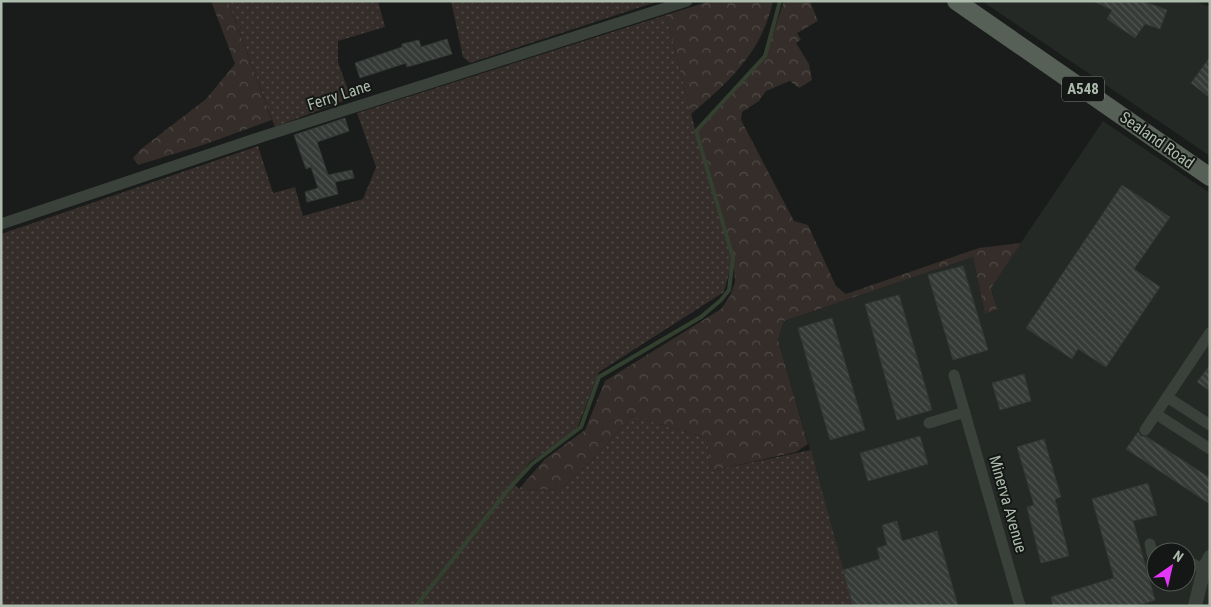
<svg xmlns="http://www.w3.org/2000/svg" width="1211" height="607" viewBox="0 0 1211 607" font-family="'Roboto Condensed',sans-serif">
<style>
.built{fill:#252926;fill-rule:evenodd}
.grass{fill:url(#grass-dots)}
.forest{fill:url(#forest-crowns)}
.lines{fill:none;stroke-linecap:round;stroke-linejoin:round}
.stream{stroke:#34402f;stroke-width:4}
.building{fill:url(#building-back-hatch);stroke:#333834}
.minor{stroke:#3a413b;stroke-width:11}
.tertiary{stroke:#3a413b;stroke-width:14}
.primary{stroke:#566056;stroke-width:18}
.labels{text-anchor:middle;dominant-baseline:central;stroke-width:4;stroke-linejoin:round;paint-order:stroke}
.shield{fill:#141715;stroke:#7e8a7e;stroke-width:1}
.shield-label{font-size:15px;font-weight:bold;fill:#acbbab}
.street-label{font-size:16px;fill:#acbbab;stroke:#141715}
</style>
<defs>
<pattern id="grass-dots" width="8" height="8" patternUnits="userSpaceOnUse" patternTransform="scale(1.25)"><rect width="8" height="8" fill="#342d29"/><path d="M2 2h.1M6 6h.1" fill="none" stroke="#4f4a45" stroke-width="1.8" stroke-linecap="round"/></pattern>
<pattern id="forest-crowns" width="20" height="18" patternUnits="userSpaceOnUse" patternTransform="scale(1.25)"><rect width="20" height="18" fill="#342d29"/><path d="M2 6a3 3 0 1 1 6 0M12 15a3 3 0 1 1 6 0" fill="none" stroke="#4f4a45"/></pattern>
<pattern id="building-back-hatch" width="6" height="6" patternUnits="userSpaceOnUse" patternTransform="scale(1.25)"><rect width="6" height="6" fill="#363b37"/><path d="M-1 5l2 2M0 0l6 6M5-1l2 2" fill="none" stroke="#505551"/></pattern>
</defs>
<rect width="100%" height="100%" fill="#191c1a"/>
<path class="built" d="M982,1H1194L1210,7V156Z
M1103,121L1210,193V606H848L815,466L778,340L784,321L973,257L985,313L997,309L991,287ZM1156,552H1186V582H1156Z"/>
<path class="grass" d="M228,1H378L385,27L338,41V62L351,98L275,127Z
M451,1H659L470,63L463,57Z
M666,15L697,137L733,258L724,292L599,372L578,426L571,434L530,462L514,484L519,489L559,490L591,462L632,416L707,438L711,471L811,450L853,606H1V234L258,146L273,193L295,187L303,216L363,199L376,167L357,113Z"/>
<path class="forest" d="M211,1H228L272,120L203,145L138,165L133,158L141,149L206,99L235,64Z
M710,1H773C762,52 729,82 691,114L666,15Z
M784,1H810L818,21L797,33L801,40L796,43L809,64L812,80L799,88L790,81L766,91L759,101L742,112L741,120L794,221L808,225L836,286L846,294L979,248L1021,243L991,288L997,309L985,314L973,257L784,321L778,340L808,444L796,452L711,471L707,438L632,416L591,462L559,490L519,489L545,459L585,430L605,381L721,309L730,296L735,282L733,258L696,131L765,56Z"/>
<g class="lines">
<path class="stream" d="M416,606L507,491L532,464L581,427L599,377L701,317L721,300L729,290L733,258L696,131L765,56L780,1"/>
</g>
<path class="building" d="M1093,1H1142L1167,10L1160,29L1145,24L1135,38L1107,19L1112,10Z
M447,39L452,54L407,67L406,63L360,78L355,63L402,47V44L419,40L421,47Z
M1210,57V98L1191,83Z
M345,118L349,131L317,142L328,175L352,170L354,178L335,182L338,194L307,202L305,192L318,188L311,167L306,169L294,135Z
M1122,185L1170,217L1134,269L1160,287L1106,367L1078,349L1072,359L1026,328Z
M963,266L988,350L953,360L928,275Z
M899,295L932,410L897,420L865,304Z
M832,318L865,430L830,440L798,328Z
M1210,365V391L1197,382Z
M1024,374L1031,401L1000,410L992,383Z
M1138,432L1141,436L1147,437L1210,478V504L1126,449Z
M920,436L928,464L868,481L860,453Z
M1044,439L1061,497L1055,499L1069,556L1041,563L1027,507L1034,505L1017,447Z
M1148,483L1157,515L1133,521L1155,600L1137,606H1053L1051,597L1114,578L1092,499Z
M897,521L902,541L937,531L958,606H853L843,570L880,559L877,548L887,545L882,525Z"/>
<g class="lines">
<path class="minor" d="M1,224L261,137L687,1
M954,375L1020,606
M1167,397L1210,425
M1156,414L1210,449
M929,423L965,412
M1145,430L1210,333
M1150,544L1152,554L1156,557
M1186,561L1204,569"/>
<path class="tertiary" d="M1195,606L1204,569L1210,557"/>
<path class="primary" d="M956,1L1210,177"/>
</g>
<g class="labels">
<rect class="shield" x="1062" y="76.5" width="42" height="25" rx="4"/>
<g class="shield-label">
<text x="1083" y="89">A548</text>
</g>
<g class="street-label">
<text transform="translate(339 95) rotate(-18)">Ferry Lane</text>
<text transform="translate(1157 140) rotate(35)">Sealand Road</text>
<text transform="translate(1008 504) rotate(74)">Minerva Avenue</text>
</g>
</g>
<rect width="1211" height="607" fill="none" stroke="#acbbab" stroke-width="5"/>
<g transform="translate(1171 567) rotate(34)"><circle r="24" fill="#141715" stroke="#515951"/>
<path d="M0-4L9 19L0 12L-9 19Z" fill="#e437f6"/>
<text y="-8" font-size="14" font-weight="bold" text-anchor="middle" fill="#acbbab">N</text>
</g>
</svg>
